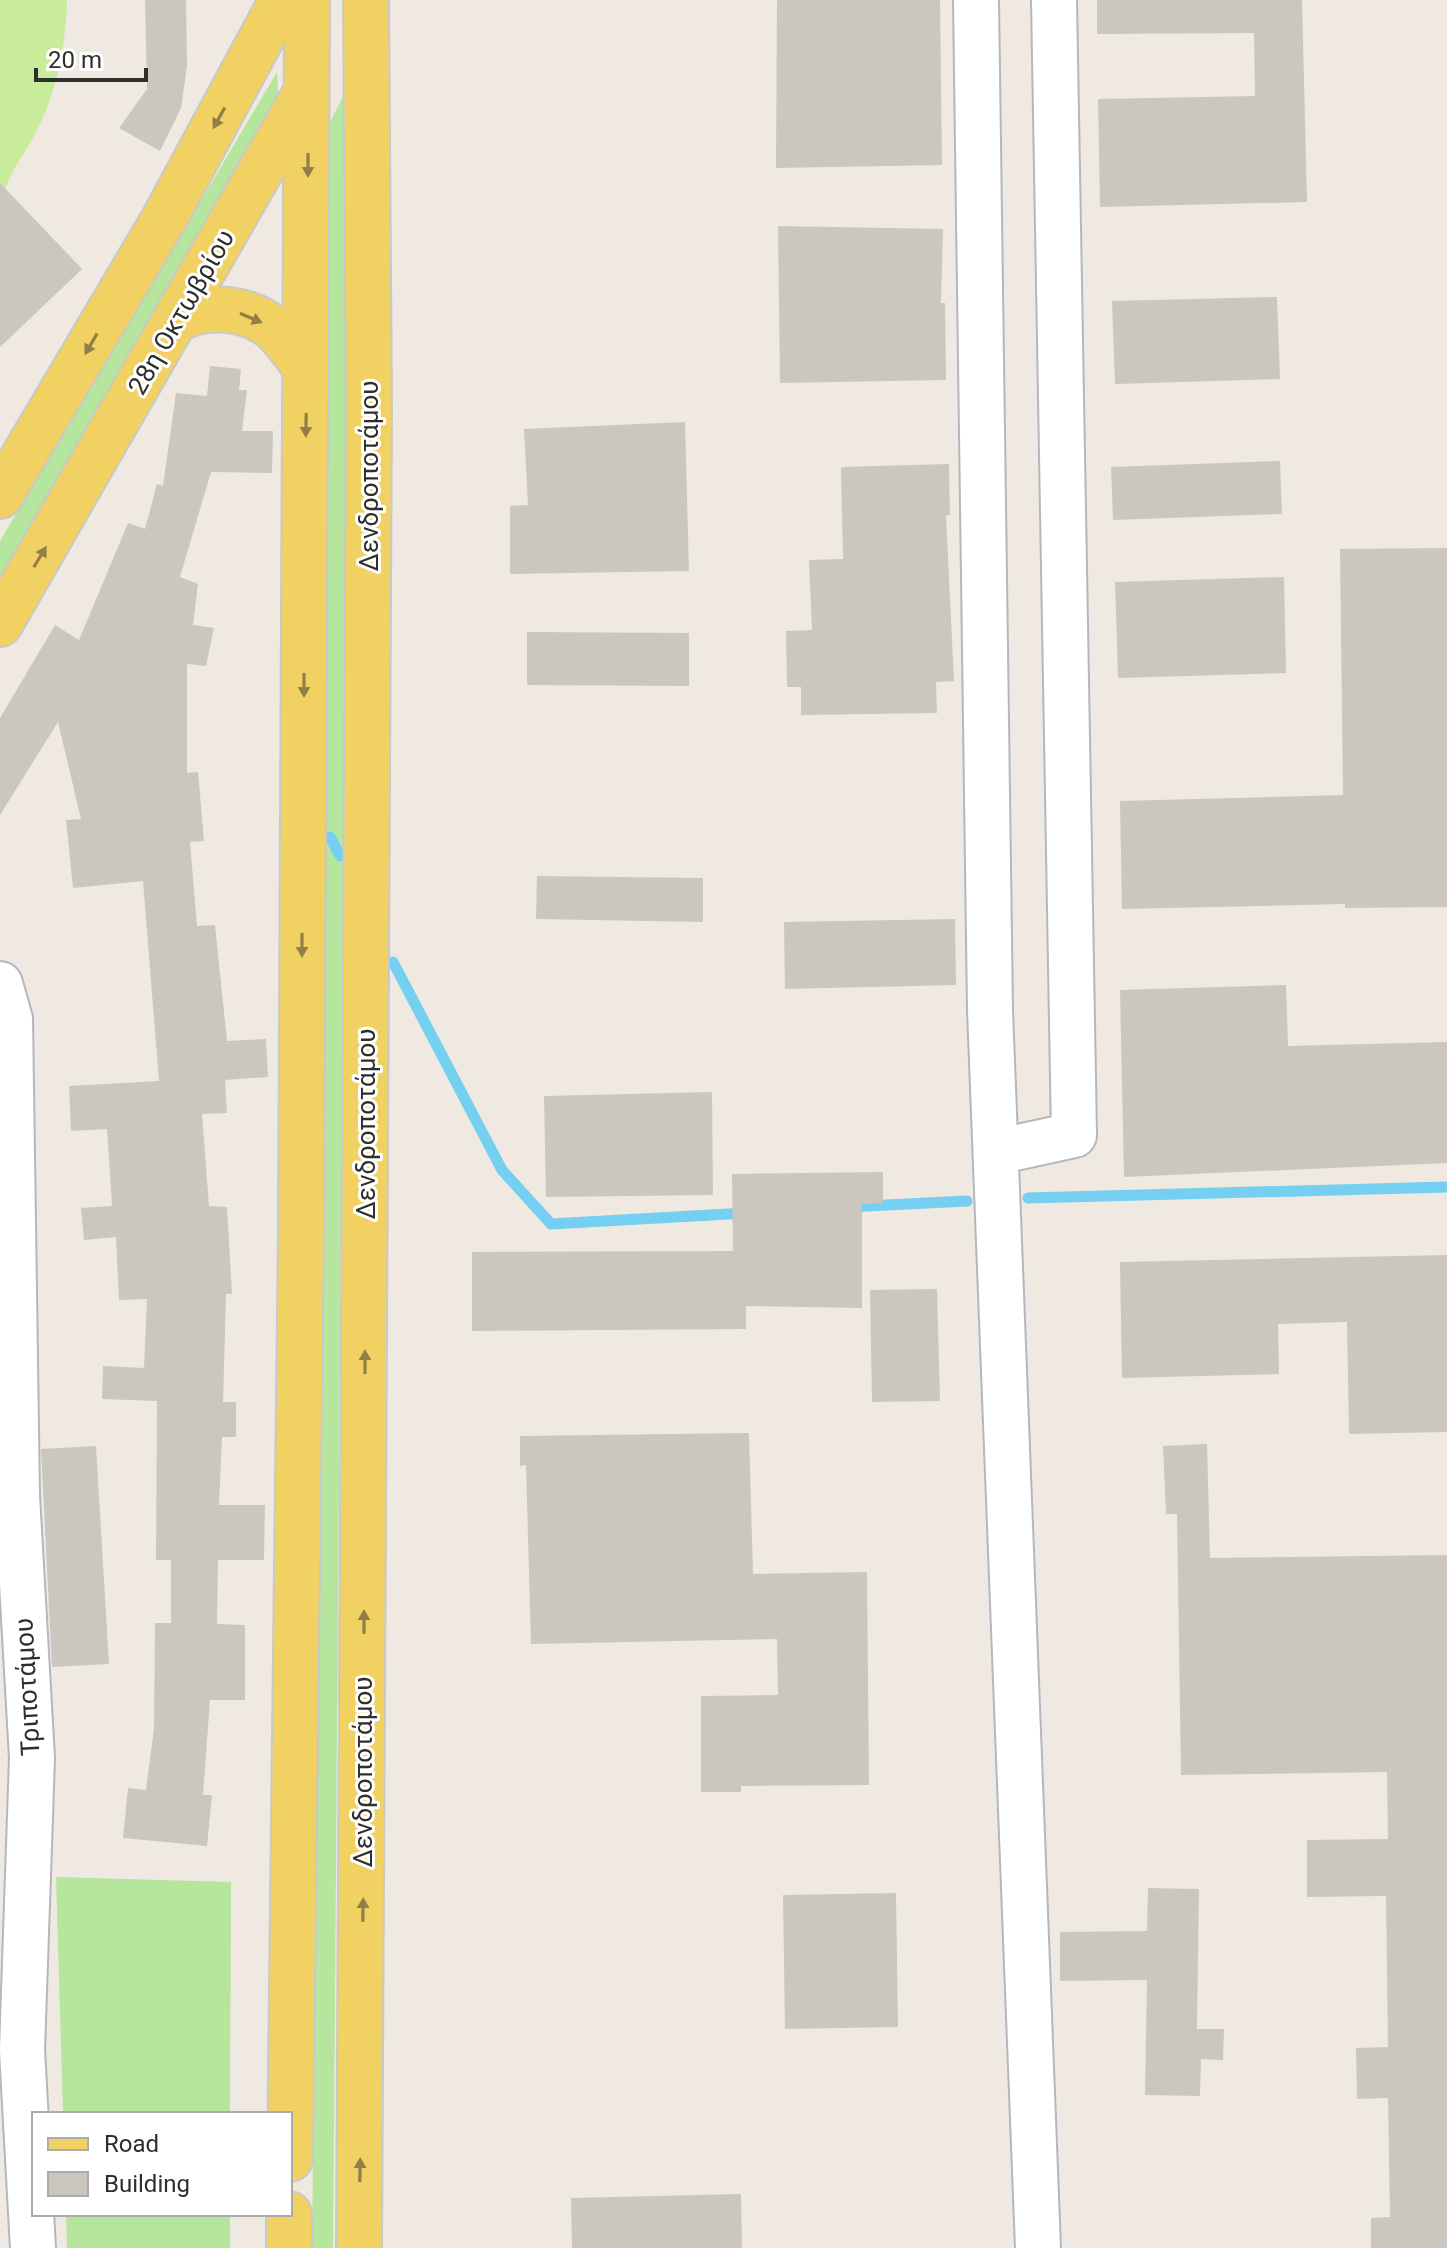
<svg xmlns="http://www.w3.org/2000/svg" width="1447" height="2248" viewBox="0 0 1447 2248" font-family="Roboto,sans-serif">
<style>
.grass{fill:#b6e59e}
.pitch{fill:#c9ec9a}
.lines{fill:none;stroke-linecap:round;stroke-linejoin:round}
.stream{stroke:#75cff0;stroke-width:11}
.building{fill:#cbc7bf}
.minor-casing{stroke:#b4b7c1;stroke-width:48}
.major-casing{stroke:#c9c9c9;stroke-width:48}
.minor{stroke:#fff;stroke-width:44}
.major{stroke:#f2d163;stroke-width:44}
.oneway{fill:#908048}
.labels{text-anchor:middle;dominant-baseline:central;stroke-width:6;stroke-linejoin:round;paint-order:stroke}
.street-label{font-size:26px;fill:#2e2e2e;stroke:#fff}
</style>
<rect width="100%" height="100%" fill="#efe9e1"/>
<path class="grass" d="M277,72L279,108L0,579V541Z
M345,92L346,585L333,2248H312L321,1372L325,132Z
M56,1877L231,1882L230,2114H63Z
M66,2214H230V2248H67Z"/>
<path class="pitch" d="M0,0H67C66,43 58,88 38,128C28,150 13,166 5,189L82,269L0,347Z"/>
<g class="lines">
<path class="stream" d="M330,837L340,856
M393,962L502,1170L551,1224L746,1213
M1028,1198L1447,1187
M847,1207L967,1201"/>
</g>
<path class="building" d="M145,0H186L187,66L181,108L160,151L119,128L147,89Z
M777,0H940L942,165L776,168Z
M1097,0H1302L1307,202L1100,207L1098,99L1255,96L1254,33L1097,34Z
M0,183L82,269L0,347Z
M778,226L943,229L941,303H945L946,380L780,383Z
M1277,297L1280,379L1115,384L1112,301Z
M210,366L241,369L239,390H247L242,431H273L272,473L211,472L180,577L198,584L193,625L214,628L206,666L187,664V773L198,772L204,841L190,842L197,926L215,925L227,1041L266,1039L268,1077L225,1080L227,1113L202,1114L209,1206L227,1207L232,1294H226L223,1402H236V1437H222L219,1505H265L264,1560H218L217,1624L245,1625V1700H210L203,1795H212L207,1846L123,1838L128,1788L146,1790L154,1728L155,1623H171V1560H156L157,1401L102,1399L103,1366L144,1368L147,1299L119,1300L116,1237L84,1240L81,1208L112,1206L107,1129L71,1131L69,1086L159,1081L143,881L73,888L66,820L81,819L58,722L0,815V718L55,625L79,640L128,523L145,529L157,484L163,486L176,393L207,396Z
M685,422L689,571L510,574V506L528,505L524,429Z
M1280,461L1282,514L1113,520L1111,467Z
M949,464L950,515H946L954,681L936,682L937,713L801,715V687H787L786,631L812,630L809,560L843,559L841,467Z
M1447,548V907L1345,908V904L1122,909L1120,801L1343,795L1340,549Z
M1284,577L1286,673L1118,678L1115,582Z
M527,632L689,633V686L527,685Z
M537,876L703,878V922L536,919Z
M955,919L956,985L785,989L784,922Z
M1286,985L1288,1046L1447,1042V1163L1124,1177L1120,990Z
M712,1092L713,1195L546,1197L544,1096Z
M883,1172V1203L862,1204V1308L746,1306V1329L472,1331V1252L733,1251L732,1174Z
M1447,1255V1432L1349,1434L1347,1322L1278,1324L1279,1374L1122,1378L1120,1262Z
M937,1289L940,1401L872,1402L870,1290Z
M749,1433L753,1574L867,1572L869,1785L741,1786V1792H701V1696L778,1695L777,1639L531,1644L526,1465L520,1466V1436Z
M1207,1444L1210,1558L1447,1555V2248H1371V2218L1390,2217L1388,2098L1357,2099L1356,2048L1388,2047L1386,1896L1307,1897V1840L1388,1839L1387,1772L1181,1775L1177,1514H1166L1163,1446Z
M96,1446L109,1664L52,1667L41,1449Z
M1148,1888L1199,1889L1197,2029H1224L1223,2060L1201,2059L1200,2096L1145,2095L1147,1980L1060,1981V1932L1147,1931Z
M896,1893L898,2027L785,2029L783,1895Z
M741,2194L742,2248H572L571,2198Z"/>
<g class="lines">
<defs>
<path id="minor" d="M976,0L990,1010L1038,2248
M0,984L10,1019L17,1496L32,1758L22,2050L33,2248
M996,1152L1074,1135L1054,0"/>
<path id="major" d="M178,319C205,304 243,307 269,325C283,335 295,355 306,368
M0,496L164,219L282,0
M0,624L306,92
M290,2159L301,1231L307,0
M289,2248V2214
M359,2248L369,408L366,0"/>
</defs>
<use href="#minor" class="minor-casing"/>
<use href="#major" class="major-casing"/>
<use href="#minor" class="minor"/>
<use href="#major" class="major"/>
</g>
<defs><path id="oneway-solid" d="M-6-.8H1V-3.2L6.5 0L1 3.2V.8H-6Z" transform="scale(2)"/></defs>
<g class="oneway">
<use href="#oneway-solid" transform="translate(219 118) rotate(119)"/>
<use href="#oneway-solid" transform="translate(308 165) rotate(90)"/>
<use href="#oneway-solid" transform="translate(251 318) rotate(23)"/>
<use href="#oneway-solid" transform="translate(91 344) rotate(120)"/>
<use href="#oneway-solid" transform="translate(306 425) rotate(91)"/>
<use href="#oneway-solid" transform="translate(40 557) rotate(-59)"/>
<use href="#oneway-solid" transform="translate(304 685) rotate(90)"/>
<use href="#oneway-solid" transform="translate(302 945) rotate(90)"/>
<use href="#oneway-solid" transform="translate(365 1362) rotate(-90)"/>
<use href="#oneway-solid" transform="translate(364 1622) rotate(-90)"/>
<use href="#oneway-solid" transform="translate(363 1910) rotate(-89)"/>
<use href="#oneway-solid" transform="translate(360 2170) rotate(-89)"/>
</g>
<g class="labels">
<g class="street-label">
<text transform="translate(181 312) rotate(-60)">28η Οκτωβρίου</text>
<text transform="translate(369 476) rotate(-90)">Δενδροποτάμου</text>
<text transform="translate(366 1124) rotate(-90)">Δενδροποτάμου</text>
<text transform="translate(27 1687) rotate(-93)">Τριποτάμου</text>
<text transform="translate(363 1772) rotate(-90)">Δενδροποτάμου</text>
</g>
</g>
<rect x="32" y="2112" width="260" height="104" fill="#ffffff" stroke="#ababab" stroke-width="2"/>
<rect x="48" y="2138" width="40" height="12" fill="#f2d163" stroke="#ababab" stroke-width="2"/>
<text x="104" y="2152" font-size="24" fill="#2e2e2e">Road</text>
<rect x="48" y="2172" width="40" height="24" fill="#cbc7bf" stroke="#ababab" stroke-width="2"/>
<text x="104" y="2192" font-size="24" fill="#2e2e2e">Building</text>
<path d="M36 68v12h110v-12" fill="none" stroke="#2e2e2e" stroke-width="4"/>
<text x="48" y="68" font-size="24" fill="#2e2e2e" stroke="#ffffff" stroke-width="6" paint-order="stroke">20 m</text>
</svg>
